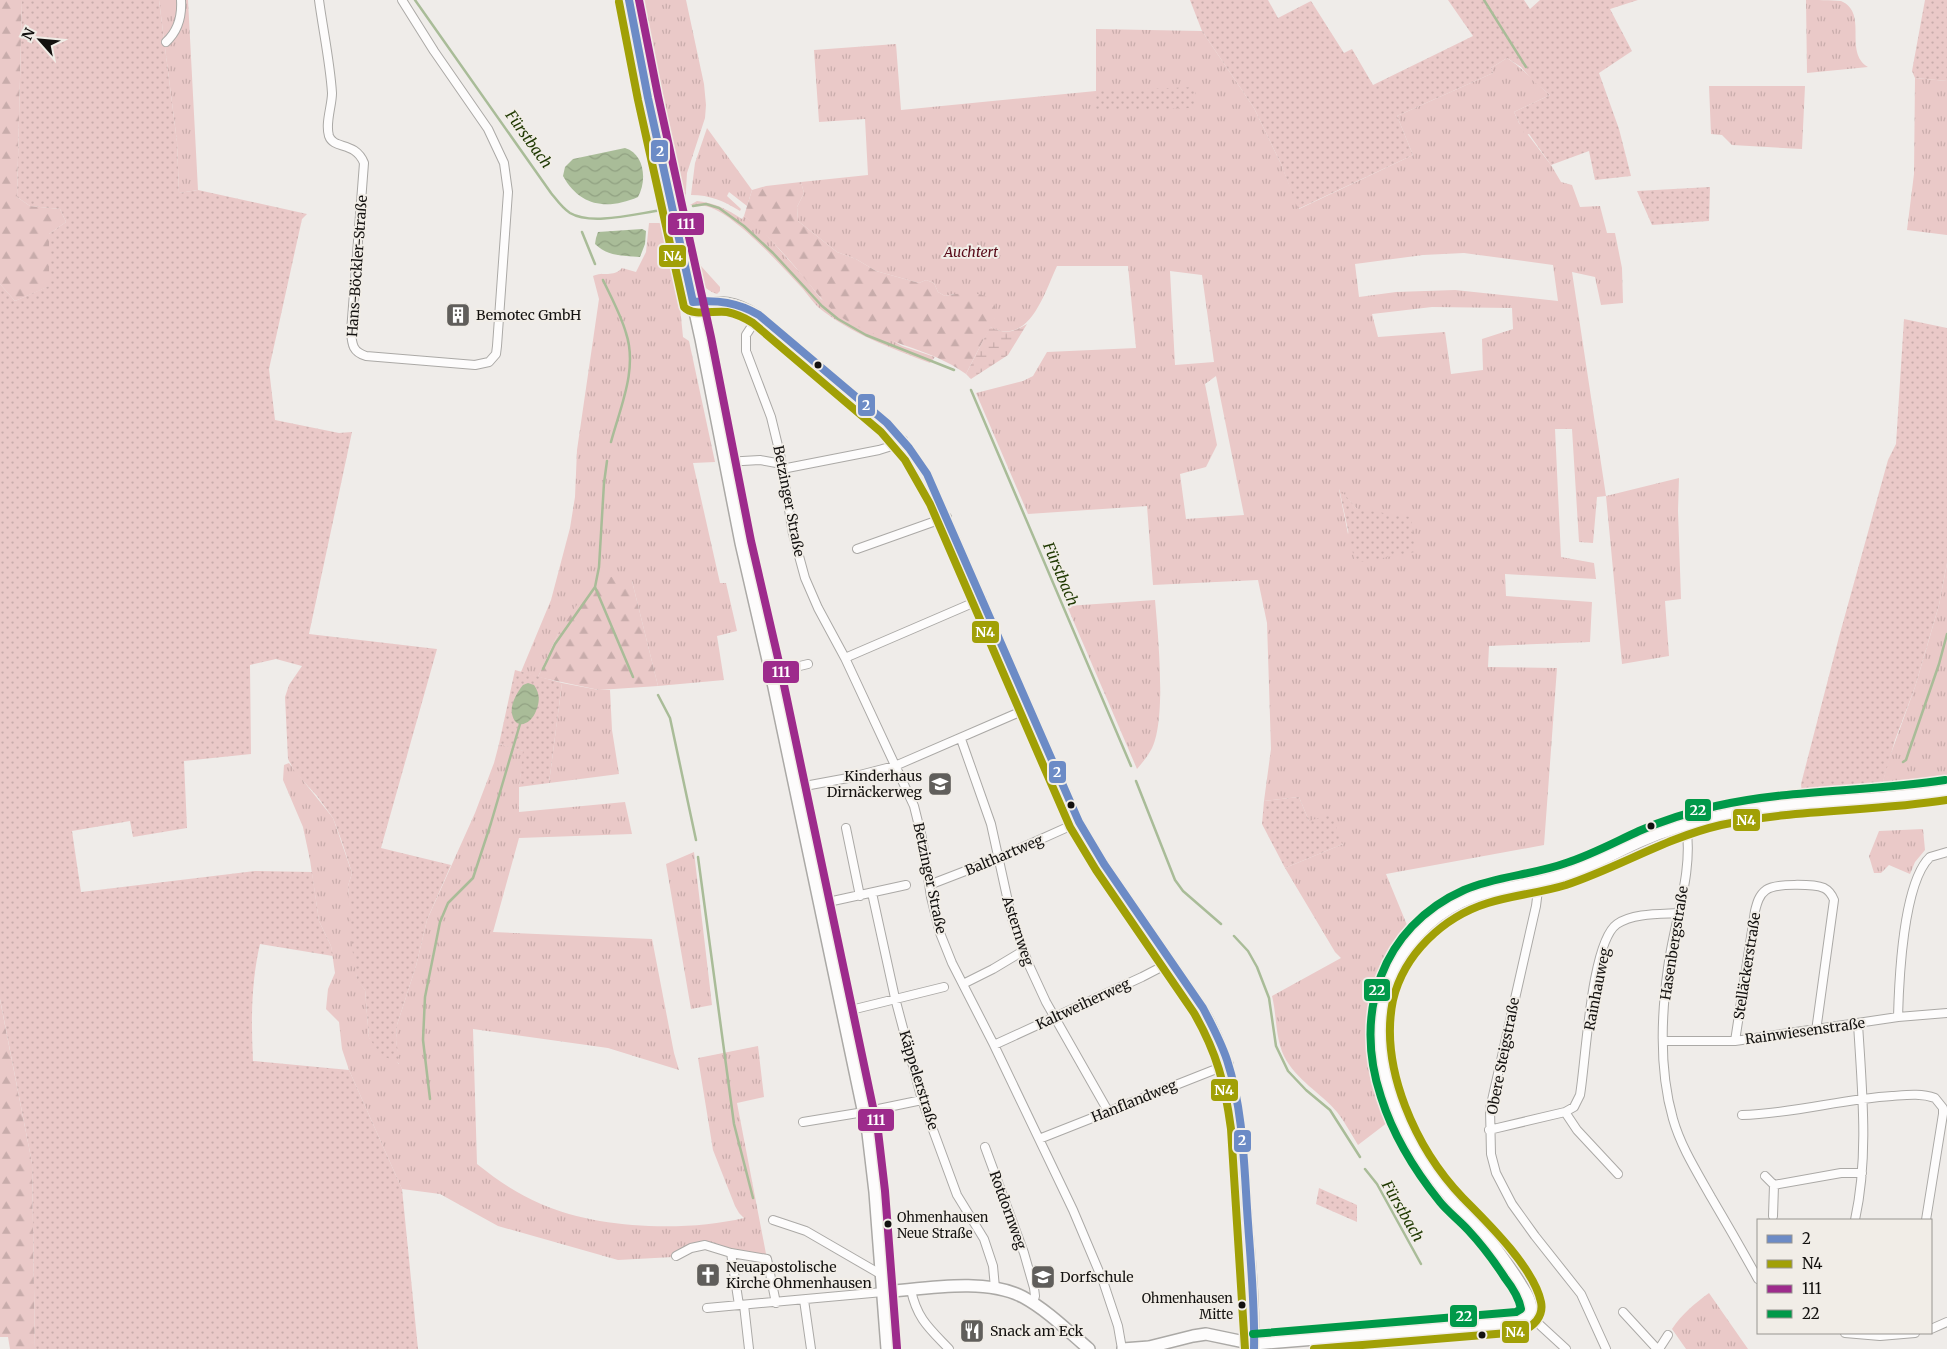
<svg xmlns="http://www.w3.org/2000/svg" width="1947" height="1349" viewBox="0 0 1947 1349" font-family="Merriweather,serif">
<style>
.grass{fill:url(#grass-tufts);fill-rule:evenodd}
.forest{fill:url(#forest-firs)}
.wetland{fill:url(#wetland-marsh)}
.garden{fill:url(#garden-dots)}
.water{fill:url(#water-waves)}
.lines{fill:none;stroke-linecap:round;stroke-linejoin:round}
.stream{stroke:#a9bc98;stroke-width:2.5}
.street-casing{stroke:#aba9a6;stroke-width:10}
.secondary-casing{stroke:#aba9a6;stroke-width:14}
.street{stroke:#fdfcfc;stroke-width:8}
.secondary{stroke:#fdfcfc;stroke-width:11}
.bus-1-casing{stroke:#f1ede7;stroke-width:11}
.bus-2-casing{stroke:#f1ede7;stroke-width:11}
.bus-3-casing{stroke:#f1ede7;stroke-width:11}
.bus-4-casing{stroke:#f1ede7;stroke-width:11}
.bus-1{stroke:#6c8bc6;stroke-width:8}
.bus-2{stroke:#a1a006;stroke-width:8}
.bus-3{stroke:#9d2b8c;stroke-width:8}
.bus-4{stroke:#009949;stroke-width:8}
.bus-dot{fill:#13110f;stroke:#f1ede7;stroke-width:2}
.labels{text-anchor:middle;dominant-baseline:central;stroke-width:4;stroke-linejoin:round;paint-order:stroke}
.bus-label{font-size:13px;fill:#13110f;stroke:#f1ede7;text-anchor:start}
.park-label{font-size:14px;font-style:italic;fill:#580a18;stroke:#f1ede7}
.street-label{font-size:14px;fill:#13110f;stroke:#f1ede7}
.poi-label{font-size:14px;fill:#13110f;stroke:#f1ede7;text-anchor:start}
.water-label{font-size:15px;font-style:italic;fill:#1e3800;stroke:#f1ede7}
.line-badge{stroke:#f1ede7;stroke-width:2}
.badge-label{font-size:14px;text-anchor:middle;font-weight:bold;fill:#fff}
</style>
<defs>
<pattern id="grass-tufts" width="24" height="20" patternUnits="userSpaceOnUse" patternTransform="scale(1.25)"><rect width="24" height="20" fill="#eac9c8"/><path d="M3 7l-1-3M5 7V3M7 7l1-3M15 17l-1-3M17 17v-4M19 17l1-3" fill="none" stroke="#c8acab"/></pattern>
<pattern id="forest-firs" width="22" height="20" patternUnits="userSpaceOnUse" patternTransform="scale(1.25)"><rect width="22" height="20" fill="#eac9c8"/><path d="M5 1l3.5 6h-7zM16 11l3.5 6h-7z" fill="#c8acab"/></pattern>
<pattern id="wetland-marsh" width="20" height="14" patternUnits="userSpaceOnUse" patternTransform="scale(1.25)"><rect width="20" height="14" fill="#eac9c8"/><path d="M1 5h8M5 5V1M11 12h8M15 12V8" fill="none" stroke="#c8acab"/></pattern>
<pattern id="garden-dots" width="8" height="8" patternUnits="userSpaceOnUse" patternTransform="scale(1.25)"><rect width="8" height="8" fill="#eac9c8"/><path d="M2 2h.1M6 6h.1" fill="none" stroke="#c8acab" stroke-width="1.8" stroke-linecap="round"/></pattern>
<pattern id="water-waves" width="16" height="10" patternUnits="userSpaceOnUse" patternTransform="scale(1.25)"><rect width="16" height="10" fill="#a9bc98"/><path d="M0 5q4-4 8 0t8 0" fill="none" stroke="#91a182"/></pattern>
</defs>
<rect width="100%" height="100%" fill="#efece9"/>
<path class="grass" d="M159,0H188L198,190L179,193L177,142Z
M635,0H686L704,84L706,105L705,118L687,173L685,207L690,238L696,255L701,266L720,287V291L717,294C704,290 699,281 693,269L671,166L665,148Z
M1806,0C1816,0 1831,0 1841,1C1869,13 1843,52 1868,67L1807,73Z
M1096,29L1202,31L1254,108L1281,164L1299,209L1413,155L1397,116L1493,73L1491,68L1507,58C1523,68 1535,83 1550,95L1514,112L1519,123L1551,165L1561,182L1572,185L1580,207L1600,206L1607,233H1615L1622,268L1623,303L1601,305L1595,277L1572,272L1606,496L1679,478L1678,511L1681,599L1665,601L1669,656L1622,664L1606,496L1597,497L1593,543L1579,542L1572,429H1555L1561,557L1594,563L1596,579L1505,574L1506,596L1592,602L1590,642L1489,646L1488,667L1557,668L1544,845L1386,874L1407,925L1413,932L1376,1020L1396,1116L1358,1145C1351,1134 1345,1122 1337,1112C1321,1093 1296,1080 1284,1056C1275,1037 1277,1016 1272,996L1341,958L1335,952L1285,868L1343,844L1309,821L1299,797L1264,801L1271,749L1267,623L1258,580L1153,585L1147,506L1028,514L976,393L1023,381L1033,376L1047,352L1136,348L1128,266H1057C1044,294 1029,347 990,327L995,317L954,294L945,296L938,292L934,283L926,280L919,283L876,271L856,259L837,252L798,221L797,207L804,193L801,182L868,175L865,119L819,122L814,50L896,44L901,110L1096,91ZM1464,253L1553,265L1558,301L1455,290L1396,292L1359,297L1355,264L1423,255ZM1170,271L1202,275L1214,362L1175,365ZM1432,307L1512,308L1513,329L1482,339L1483,370L1451,374L1445,332L1378,337L1372,314ZM1216,376L1244,515L1186,519L1180,474L1206,467L1217,445L1205,384ZM1339,489L1357,509L1348,534Z
M1915,78L1947,81V235L1907,230L1914,174Z
M1709,86H1805L1802,149L1732,145L1722,135L1711,134Z
M707,128L752,190L747,206L729,192L727,196L741,209L740,211C724,201 710,195 691,195L695,163Z
M697,201C715,203 727,209 742,219L744,216L761,229L804,277L821,299L902,346L935,357L930,363C891,348 851,334 818,307C813,302 808,295 803,289C783,268 733,211 705,206C700,205 695,206 690,205Z
M649,223H664L679,297L683,337L689,341L715,462L693,463L720,583H726L737,631L717,636L724,680L658,686L632,581L558,634L538,677L521,672L551,600L570,528L575,497L577,450L599,299L593,276C603,271 613,278 622,268L636,272L646,252Z
M1947,563V790L1878,799L1889,759L1915,687L1928,643L1939,605Z
M1155,600C1158,634 1167,722 1151,750C1147,757 1142,763 1137,769L1067,606Z
M562,683L599,690H610L612,730L619,774L549,783Z
M499,744L524,751L519,787V812L625,802L632,834L519,838L493,932L652,939L674,1053L679,1070L608,1048L473,1029L477,1164C497,1180 517,1194 541,1204C598,1229 685,1232 744,1218L739,1213L735,1206L713,1150L698,1058L758,1046L764,1097L737,1103L767,1259L705,1245L673,1257L618,1260L498,1226L440,1194L402,1189L349,1070L342,1049L339,1022L326,1009L328,989L335,973L331,946L319,921L310,860L303,827L283,780L284,765L289,763L333,818L352,873L348,886L357,979L365,990L369,1038L399,1064L396,1040L397,1025L416,966L427,920L475,813L494,763Z
M1923,829L1925,850L1915,862L1910,874L1889,865L1881,873H1874L1869,856L1879,831Z
M694,852L712,1005L691,1009L666,864Z
M1709,1293L1748,1349H1686L1672,1329C1682,1314 1694,1304 1709,1293Z"/>
<path class="forest" d="M0,0H22L17,197L30,206L60,209L66,222L49,234L50,286L15,301L0,284Z
M801,182L804,193L797,207L798,221L837,252L856,259L876,271L919,283L926,280L934,283L938,292L945,296C961,292 1002,288 995,318C994,322 990,328 988,332C980,346 973,360 966,374C929,347 880,343 841,317C827,307 816,292 805,279C787,256 766,234 744,216L752,190L766,186Z
M597,574L632,581L658,686L599,690L538,677L558,634Z
M0,1000L32,1163L35,1349H10L8,1337H0Z"/>
<path class="wetland" d="M1027,324L1008,355L971,379L966,374L990,327C1007,335 1012,332 1027,324Z"/>
<path class="garden" d="M22,0H159L177,142L179,193L198,190L307,214L302,219L269,369L275,420L339,433L352,432L309,634L437,649L381,848L451,865L427,920L416,966L397,1025L396,1040L400,1064L381,1055L369,1038L365,990L357,980L352,947L348,886L352,873L342,842L333,818L317,796L295,772L288,759L285,697L289,685L302,666L276,659L250,665L251,754L184,761L187,828L133,837L130,821L72,831L81,892L255,871L312,872L319,921L331,946L333,956L260,944C251,983 251,1021 253,1061L349,1070L402,1189L418,1349H35L32,1163L0,999V284L15,301L49,286V234L66,222L60,209L30,206L17,197Z
M1190,0H1268L1278,18L1311,1L1344,53L1352,49L1373,85L1473,36L1448,0H1524L1530,9L1540,0H1638L1610,9L1632,51L1599,73L1619,129L1631,176L1595,180L1589,151L1551,165L1529,134L1525,135L1514,112L1550,95L1532,80L1521,67L1507,58L1491,68L1493,73L1397,116L1413,155L1298,209L1281,164L1254,108L1202,31Z
M1925,0H1947V81L1915,78L1912,71Z
M1195,87V108L1096,111V91Z
M1710,187L1709,221L1652,225L1637,191Z
M1904,319L1947,328V563L1939,605L1915,687L1895,740L1880,792L1802,795L1801,784L1839,637L1888,460L1896,444Z
M1339,488L1357,509L1411,517L1415,552L1355,563Z
M515,670L562,683L549,783L519,787L523,751L499,744Z
M1299,797L1309,821L1331,814L1343,844L1285,868L1262,824L1264,801Z
M1319,1188L1357,1205V1222L1316,1204Z"/>
<path class="water" d="M625,148C645,154 647,181 638,197C608,210 580,207 563,176L565,167L573,159Z
M642,229L646,231L645,244L640,257C623,256 607,256 595,244L596,238L598,232Z
M528,683L534,685C540,694 540,701 536,711C532,723 516,732 512,714C510,705 517,692 523,685Z"/>
<g class="lines">
<path class="stream" d="M415,0L551,193C556,199 562,208 570,213C592,226 638,213 663,210
M1484,0L1526,67
M693,206L706,204L719,208L744,226L773,253L822,306L838,319L866,335L954,370
M582,232L595,264
M603,280C611,297 621,315 626,333C638,369 620,408 611,442
M971,390L1131,766
M595,587L633,677
M543,669L555,644L595,587L599,567L604,483L607,461
M658,695L670,718L696,840
M1903,762L1906,760L1909,751L1939,664L1947,634
M1136,781L1175,880L1183,891L1221,924
M698,857L734,1124L753,1198
M1234,936L1248,951L1257,967L1269,998L1276,1046L1288,1071L1306,1090L1330,1110L1360,1157
M430,1099L423,1040L425,997L440,922L448,903L473,878L491,823L520,724
M1365,1169L1377,1184L1421,1264"/>
<defs>
<path id="street" d="M319,0C323,30 330,62 332,93C332,106 325,123 329,136C334,150 355,141 364,163L351,332C352,345 353,352 366,356L475,365L489,362L496,354L497,346L508,192L504,163L488,129L434,51L402,0
M166,42C178,31 182,16 181,0
M693,302C722,300 734,299 759,315L887,423L909,448L927,474L1079,822L1104,864L1203,1008C1244,1076 1242,1146 1248,1222C1251,1263 1256,1306 1254,1347
M759,315L746,335V351L771,417L780,454L793,534L805,578L818,608L845,658L914,806L922,838L931,897L940,933L952,963L994,1045L1073,1210L1103,1281L1118,1326L1122,1349
M725,462L760,460L782,464
M782,469L879,450L895,445L903,440
M857,549L947,517
M845,658L982,599
M771,673L808,664
M961,739L991,824L1011,915L1028,963L1046,1002L1108,1111
M794,788L848,778L895,766L1029,708
M1686,825C1694,872 1674,921 1668,968C1661,1017 1659,1070 1673,1119C1681,1147 1697,1172 1711,1197C1727,1224 1743,1252 1758,1279
M846,828L860,896
M1539,882L1536,906L1490,1109L1491,1154L1496,1173L1512,1204L1535,1236L1581,1294L1606,1349
M929,885L999,858L1079,822
M872,893L895,998L922,1100L957,1195L984,1239L993,1266L995,1288
M819,904L906,885
M963,984L993,969L1023,951
M843,1012L944,987
M1898,1017C1899,980 1903,883 1930,857L1947,852
M1663,1041H1735L1898,1017L1947,1013
M1735,1041L1755,911C1757,903 1759,895 1766,890C1775,883 1814,884 1824,888C1830,891 1832,895 1834,900L1816,1031
M994,1045L1142,977L1171,962
M1565,1112L1577,1130L1618,1174
M1742,1115C1792,1114 1842,1099 1892,1096C1906,1095 1921,1093 1935,1098L1943,1108V1114L1926,1220
M803,1122L864,1112L922,1100
M1489,1130L1565,1112L1574,1107L1580,1095C1586,1060 1591,942 1617,924C1633,913 1660,914 1678,913
M1039,1139L1229,1064
M985,1147L1024,1253L1034,1288L1035,1296L1033,1303
M1765,1176L1774,1185
M1774,1185L1841,1173H1862
M1773,1216L1774,1185
M773,1220L806,1231L882,1275
M1855,1220C1869,1156 1862,1090 1858,1024
M731,1253L739,1305
M676,1256L691,1248L705,1245L731,1253L767,1259L776,1303
M911,1290C917,1319 930,1329 949,1349
M804,1300L811,1349
M744,1305L749,1349
M707,1308L883,1292
M1623,1312L1657,1349
M1529,1315L1566,1349
M1931,1329L1947,1322
M1845,1333L1880,1336L1915,1333
M1659,1349L1668,1335"/>
<path id="secondary" d="M629,0L648,98L701,339L741,543L771,673L868,1133L875,1192L887,1349
M883,1292C924,1289 985,1277 1023,1297C1047,1310 1068,1331 1089,1349
M1123,1349L1149,1347L1193,1336L1206,1334L1254,1344L1500,1324C1521,1322 1540,1319 1526,1293C1512,1270 1496,1247 1478,1226C1471,1217 1461,1211 1454,1202C1423,1166 1399,1125 1386,1079C1365,1004 1399,924 1475,896C1503,887 1533,885 1560,876C1588,868 1614,853 1641,841C1666,830 1693,822 1720,816C1794,798 1872,804 1947,790"/>
</defs>
<use href="#street" class="street-casing"/>
<use href="#secondary" class="secondary-casing"/>
<use href="#street" class="street"/>
<use href="#secondary" class="secondary"/>
<defs>
<path id="bus-1" d="M629,0L648,98L693,302
M693,302C718,300 737,302 759,315L887,423L909,448L927,474L1079,822L1104,864L1203,1008C1212,1025 1221,1042 1227,1060C1244,1112 1244,1169 1248,1223C1251,1265 1255,1307 1254,1349"/>
<path id="bus-2" d="M619,2L638,100L684,307C693,317 715,310 727,312C737,314 745,318 753,323L881,432L905,460L930,504L1070,827L1096,870L1194,1013C1217,1053 1225,1084 1231,1129L1245,1349
M1314,1349L1520,1332C1533,1327 1544,1317 1541,1302C1534,1268 1487,1222 1463,1198C1416,1149 1379,1068 1393,1000C1404,954 1443,917 1488,903C1513,895 1540,893 1566,885C1620,867 1665,838 1721,825C1795,809 1872,812 1947,800"/>
<path id="bus-3" d="M639,0L658,96L711,337L751,541L781,671L878,1131L885,1191L897,1348"/>
<path id="bus-4" d="M1253,1334L1516,1312L1521,1309C1519,1297 1512,1287 1505,1278C1494,1261 1482,1245 1468,1230C1459,1220 1448,1212 1440,1202C1415,1171 1393,1135 1381,1097C1353,1014 1381,927 1464,890C1496,876 1533,875 1566,863C1591,855 1615,842 1639,831C1664,820 1690,812 1716,806C1791,789 1869,792 1945,780"/>
</defs>
<use href="#bus-1" class="bus-1-casing"/>
<use href="#bus-2" class="bus-2-casing"/>
<use href="#bus-3" class="bus-3-casing"/>
<use href="#bus-4" class="bus-4-casing"/>
<use href="#bus-1" class="bus-1"/>
<use href="#bus-2" class="bus-2"/>
<use href="#bus-3" class="bus-3"/>
<use href="#bus-4" class="bus-4"/>
</g>
<defs>
<symbol id="building-square" viewBox="-11 -11 22 22"><rect x="-9" y="-9" width="18" height="18" rx="4" fill="#605e5b" stroke="#f1ede7"/><path d="M-4-6H4V6H1V3H-1V6H-4ZM-2.5-4.3h1.7v1.8h-1.7ZM.8-4.3h1.7v1.8H.8ZM-2.5-1h1.7V.8h-1.7ZM.8-1h1.7V.8H.8Z" fill="#fff"/></symbol>
<symbol id="school-square" viewBox="-11 -11 22 22"><rect x="-9" y="-9" width="18" height="18" rx="4" fill="#605e5b" stroke="#f1ede7"/><path d="M0-5L7-2L0 1L-7-2ZM-4 1L0 2.5L4 1V4Q0 6-4 4Z" fill="#fff"/></symbol>
<symbol id="church-square" viewBox="-11 -11 22 22"><rect x="-9" y="-9" width="18" height="18" rx="4" fill="#605e5b" stroke="#f1ede7"/><path d="M-1.2-6h2.4v3.5h3.3v2.4h-3.3V6h-2.4V-.1h-3.3v-2.4h3.3Z" fill="#fff"/></symbol>
<symbol id="restaurant-square" viewBox="-11 -11 22 22"><rect x="-9" y="-9" width="18" height="18" rx="4" fill="#605e5b" stroke="#f1ede7"/><path d="M-5-6h1v4h1v-4h1v4h1v-4h1v5L-1.5 .5V6h-2V.5L-5-1ZM5-6V6H3V1.5H1.5Q1.5-4 5-6Z" fill="#fff"/></symbol>
</defs>
<g fill-rule="evenodd">
<use href="#building-square" x="444" y="301" width="28" height="28"/>
<use href="#school-square" x="926" y="770" width="28" height="28"/>
<use href="#church-square" x="694" y="1261" width="28" height="28"/>
<use href="#school-square" x="1029" y="1263" width="28" height="28"/>
<use href="#restaurant-square" x="958" y="1317" width="28" height="28"/>
</g>
<g class="bus-dot">
<circle cx="818" cy="365" r="4.5"/>
<circle cx="1071" cy="805" r="4.5"/>
<circle cx="1651" cy="826" r="4.5"/>
<circle cx="888" cy="1224" r="4.5"/>
<circle cx="1242" cy="1305" r="4.5"/>
<circle cx="1482" cy="1335" r="4.5"/>
</g>
<g class="labels">
<g class="bus-label">
<text x="897" y="1217">Ohmenhausen<tspan x="897" dy="16">Neue Straße</tspan></text>
<text x="1233" y="1298" text-anchor="end">Ohmenhausen<tspan x="1233" dy="16">Mitte</tspan></text>
</g>
<g class="park-label">
<text x="971" y="252">Auchtert</text>
</g>
<g class="street-label">
<text transform="translate(357 266) rotate(-86)">Hans-Böckler-Straße</text>
<text transform="translate(789 501) rotate(79)">Betzinger Straße</text>
<text transform="translate(1004 855) rotate(-23)">Balthartweg</text>
<text transform="translate(930 878) rotate(78)">Betzinger Straße</text>
<text transform="translate(1018 931) rotate(72)">Asternweg</text>
<text transform="translate(1674 943) rotate(-81)">Hasenbergstraße</text>
<text transform="translate(1747 966) rotate(-81)">Stelläckerstraße</text>
<text transform="translate(1597 989) rotate(-79)">Rainhauweg</text>
<text transform="translate(1083 1004) rotate(-25)">Kaltweiherweg</text>
<text transform="translate(1805 1031) rotate(-8)">Rainwiesenstraße</text>
<text transform="translate(1503 1056) rotate(-79)">Obere Steigstraße</text>
<text transform="translate(919 1080) rotate(73)">Käppelerstraße</text>
<text transform="translate(1134 1101) rotate(-22)">Hanflandweg</text>
<text transform="translate(1008 1210) rotate(70)">Rotdornweg</text>
</g>
<g class="poi-label">
<text x="476" y="315">Bemotec GmbH</text>
<text x="922" y="776" text-anchor="end">Kinderhaus<tspan x="922" dy="16">Dirnäckerweg</tspan></text>
<text x="726" y="1267">Neuapostolische<tspan x="726" dy="16">Kirche Ohmenhausen</tspan></text>
<text x="1060" y="1277">Dorfschule</text>
<text x="990" y="1331">Snack am Eck</text>
</g>
<g class="water-label">
<text transform="translate(529 139) rotate(54)">Fürstbach</text>
<text transform="translate(1061 574) rotate(67)">Fürstbach</text>
<text transform="translate(1403 1211) rotate(60)">Fürstbach</text>
</g>
</g>
<g class="line-badge">
<rect x="650" y="139" width="19" height="24" rx="5" fill="#6c8bc6"/>
<rect x="667" y="212" width="38" height="24" rx="5" fill="#9d2b8c"/>
<rect x="658" y="244" width="29" height="24" rx="5" fill="#a1a006"/>
<rect x="857" y="393" width="19" height="24" rx="5" fill="#6c8bc6"/>
<rect x="971" y="620" width="29" height="24" rx="5" fill="#a1a006"/>
<rect x="762" y="660" width="38" height="24" rx="5" fill="#9d2b8c"/>
<rect x="1048" y="760" width="19" height="24" rx="5" fill="#6c8bc6"/>
<rect x="1684" y="798" width="28" height="24" rx="5" fill="#009949"/>
<rect x="1732" y="808" width="29" height="24" rx="5" fill="#a1a006"/>
<rect x="1363" y="978" width="28" height="24" rx="5" fill="#009949"/>
<rect x="1210" y="1078" width="29" height="24" rx="5" fill="#a1a006"/>
<rect x="857" y="1108" width="38" height="24" rx="5" fill="#9d2b8c"/>
<rect x="1233" y="1129" width="19" height="24" rx="5" fill="#6c8bc6"/>
<rect x="1449" y="1304" width="29" height="24" rx="5" fill="#009949"/>
<rect x="1501" y="1320" width="29" height="24" rx="5" fill="#a1a006"/>
</g>
<g class="badge-label">
<text x="660" y="156">2</text>
<text x="686" y="229">111</text>
<text x="673" y="261">N4</text>
<text x="866" y="410">2</text>
<text x="985" y="637">N4</text>
<text x="781" y="677">111</text>
<text x="1057" y="777">2</text>
<text x="1698" y="815">22</text>
<text x="1746" y="825">N4</text>
<text x="1377" y="995">22</text>
<text x="1224" y="1095">N4</text>
<text x="876" y="1125">111</text>
<text x="1242" y="1145">2</text>
<text x="1464" y="1321">22</text>
<text x="1515" y="1337">N4</text>
</g>
<rect x="1757" y="1219" width="175" height="115" fill="#f1ede7" stroke="#989591"/>
<rect x="1767" y="1235" width="25" height="8" fill="#6c8bc6" stroke="#989591"/>
<text x="1802" y="1244" font-size="15" fill="#13110f">2</text>
<rect x="1767" y="1260" width="25" height="8" fill="#a1a006" stroke="#989591"/>
<text x="1802" y="1269" font-size="15" fill="#13110f">N4</text>
<rect x="1767" y="1285" width="25" height="8" fill="#9d2b8c" stroke="#989591"/>
<text x="1802" y="1294" font-size="15" fill="#13110f">111</text>
<rect x="1767" y="1310" width="25" height="8" fill="#009949" stroke="#989591"/>
<text x="1802" y="1319" font-size="15" fill="#13110f">22</text>
<g transform="translate(40 40) rotate(297)" stroke="#f1ede7" stroke-width="4" paint-order="stroke">
<path d="M0-4L9 19L0 12L-9 19Z" fill="#13110f"/>
<text y="-8" font-size="14" font-weight="bold" text-anchor="middle" fill="#13110f">N</text>
</g>
</svg>
